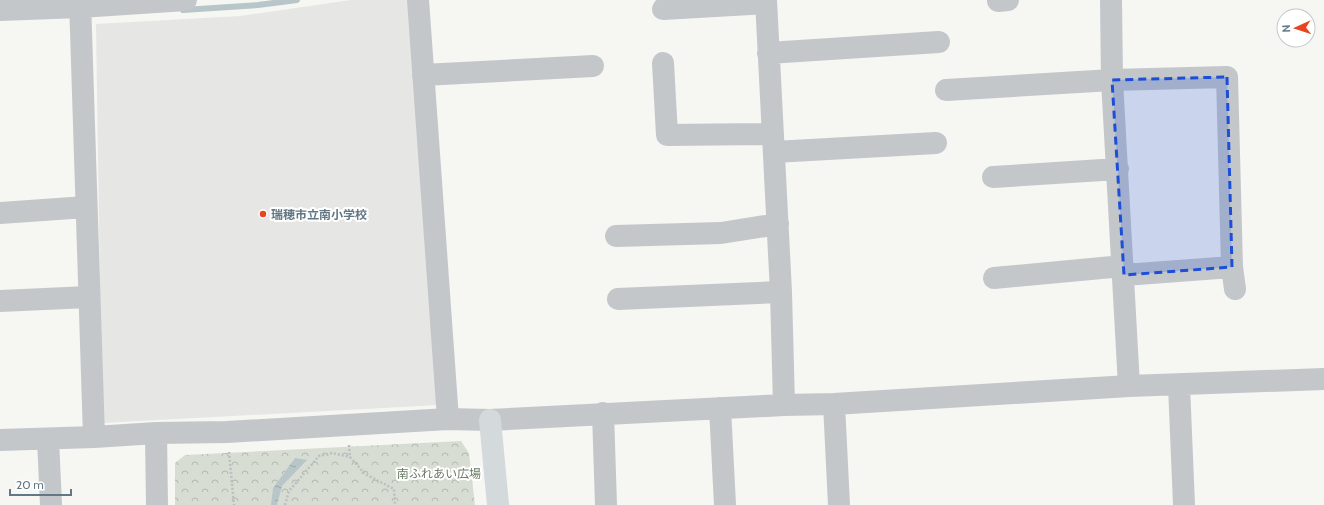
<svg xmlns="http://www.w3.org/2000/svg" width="1324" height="505" viewBox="0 0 1324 505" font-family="Cabin,'Noto Sans JP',sans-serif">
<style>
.built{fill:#e6e7e5}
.park{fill:url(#park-crowns)}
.water{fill:url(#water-ripples)}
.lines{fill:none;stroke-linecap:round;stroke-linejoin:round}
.stream{stroke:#b8c6c9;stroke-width:6}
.path{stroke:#bcbfc1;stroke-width:2.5;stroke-dasharray:2 2;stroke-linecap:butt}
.street{stroke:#c3c7ca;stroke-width:22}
.secondary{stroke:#d4d9dc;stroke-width:22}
.marked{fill:#1d4ed8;fill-opacity:0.2;stroke:#1d4ed8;stroke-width:3;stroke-dasharray:8 5;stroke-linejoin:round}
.poi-dot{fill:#ea441e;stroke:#fff;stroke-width:1.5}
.labels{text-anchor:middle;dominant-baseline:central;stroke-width:4;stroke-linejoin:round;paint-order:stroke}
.poi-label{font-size:12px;font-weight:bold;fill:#637784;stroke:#fff;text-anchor:start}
.park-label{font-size:12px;fill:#697b63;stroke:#fff}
</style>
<defs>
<pattern id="park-crowns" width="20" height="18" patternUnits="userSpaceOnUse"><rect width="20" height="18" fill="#d7ddd3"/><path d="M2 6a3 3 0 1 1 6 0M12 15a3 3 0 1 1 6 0" fill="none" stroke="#b2b8b1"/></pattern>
<pattern id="water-ripples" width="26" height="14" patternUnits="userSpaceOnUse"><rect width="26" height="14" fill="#b8c6c9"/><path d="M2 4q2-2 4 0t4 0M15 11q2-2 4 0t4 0" fill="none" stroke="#99a6a9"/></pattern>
</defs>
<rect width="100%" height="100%" fill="#f6f6f2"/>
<path class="built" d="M351,0H413L439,405L102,423L96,24L240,16Z"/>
<path class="park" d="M461,441L469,453L475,505H175V463L185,455Z"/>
<path class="water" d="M295,458L307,460L282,486L277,505H271L273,488Z"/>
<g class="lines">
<path class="stream" d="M183,10L258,5L297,0"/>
<path class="path" d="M349,445L350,457L365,474L394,489L395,505
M229,452L234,505
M285,505L289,491L319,456L332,453L350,457"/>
<path class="street" d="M80,0L94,437
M418,0L448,419
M766,0L781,292L784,405
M1111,0L1112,80L1129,386
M998,1L1008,0
M663,9L766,3
M0,10L80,7L186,0
M768,53L939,42
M663,63L667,135L773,134
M423,75L593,66
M946,90L1112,80L1227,77L1232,267L1235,289
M774,152L936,143
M993,177L1118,169
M0,213L86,207
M616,236L721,233L778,224
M1124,275L1232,267
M994,278L1123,266
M618,299L781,292
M0,301L89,297
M1179,385L1184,505
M834,404L839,505
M720,408L725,505
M603,413L606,505
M156,433L157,505
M48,439L51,505
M0,440L94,437L156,433L227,432L448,419L490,420L784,405L834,404L1129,386L1324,379"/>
<path class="secondary" d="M490,420L498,505"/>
</g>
<path class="marked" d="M1227,77L1232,267L1124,275L1112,80Z"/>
<circle class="poi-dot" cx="263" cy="214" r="4"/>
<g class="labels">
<g class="poi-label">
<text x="271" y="214">瑞穂市立南小学校</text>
</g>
<g class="park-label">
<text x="439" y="473">南ふれあい広場</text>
</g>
</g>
<g transform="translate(1296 28) rotate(267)"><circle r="19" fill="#ffffff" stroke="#c1c9ce"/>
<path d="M0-3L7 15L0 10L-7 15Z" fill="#ea441e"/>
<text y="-6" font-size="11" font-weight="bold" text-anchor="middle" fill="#637784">N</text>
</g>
<path d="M10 489v6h61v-6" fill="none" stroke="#637784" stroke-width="2"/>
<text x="16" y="489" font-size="12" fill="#637784" stroke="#ffffff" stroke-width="3" paint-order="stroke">20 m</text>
</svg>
